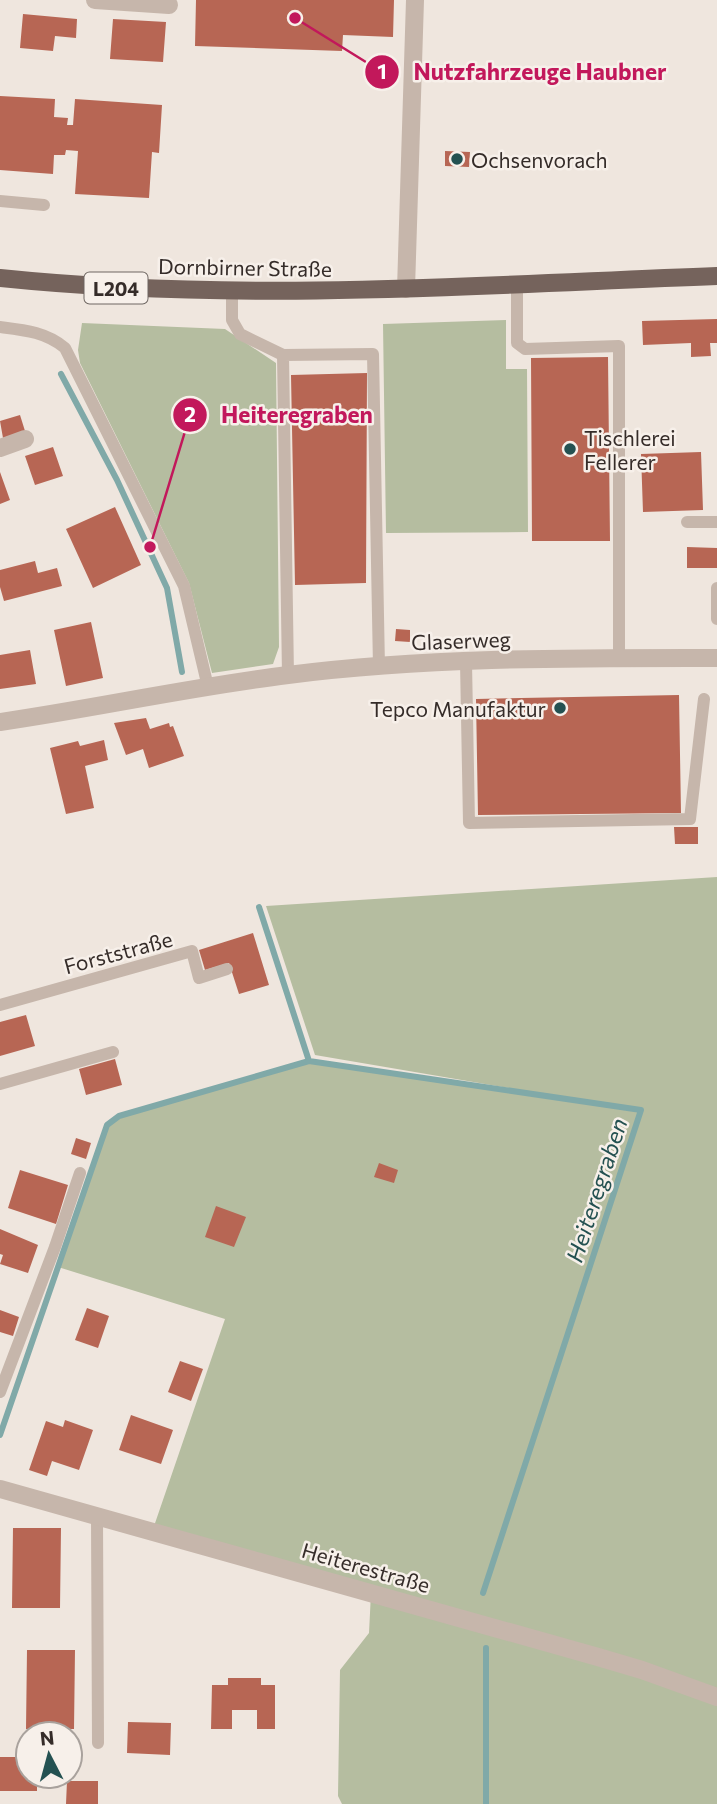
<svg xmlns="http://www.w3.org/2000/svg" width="717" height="1804" viewBox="0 0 717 1804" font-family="Commissioner,sans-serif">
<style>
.green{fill:#b5bda0}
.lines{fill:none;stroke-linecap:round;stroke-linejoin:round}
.stream{stroke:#80a9a8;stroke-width:6}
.building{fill:#b76654}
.service{stroke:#c6b6ab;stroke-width:12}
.minor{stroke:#c6b6ab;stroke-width:18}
.primary{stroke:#75635c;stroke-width:18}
.poi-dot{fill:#245151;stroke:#f7f0ea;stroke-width:2.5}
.labels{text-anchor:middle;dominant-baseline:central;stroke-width:5;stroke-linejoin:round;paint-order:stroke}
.shield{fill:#f7f0ea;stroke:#6f6763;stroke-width:2}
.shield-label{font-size:19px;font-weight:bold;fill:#352c29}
.poi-label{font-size:21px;fill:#352c29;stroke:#f7f0ea;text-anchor:start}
.street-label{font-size:21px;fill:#352c29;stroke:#f7f0ea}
.water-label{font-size:23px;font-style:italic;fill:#245151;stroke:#f7f0ea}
.leader{fill:none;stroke:#c2185b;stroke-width:2.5}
.callout-dot{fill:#c2185b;stroke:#f7f0ea;stroke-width:2.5}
.mark-label{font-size:21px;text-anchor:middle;font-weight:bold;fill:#fff}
.callout-label{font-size:23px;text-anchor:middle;font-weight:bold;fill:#c2185b;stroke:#f7f0ea;stroke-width:5;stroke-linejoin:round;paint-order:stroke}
</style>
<rect width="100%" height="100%" fill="#efe6de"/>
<path class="green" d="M506,320V369H527L528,532L386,533L383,324Z
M82,323L225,329L276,363L279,647L273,664L212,673L189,583L80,363L78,350Z
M717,877V1804H342L338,1796L340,1670L369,1633L371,1593L152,1532L225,1319L58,1267L107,1125L119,1116L309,1061L584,1101L315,1055L266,906Z"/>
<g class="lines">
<path class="stream" d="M61,374L117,480L167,588L182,672
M259,907L309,1061L641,1110L483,1593
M0,1435L107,1125L119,1116L309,1061
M486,1804V1648"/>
</g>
<path class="building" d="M196,0H394L393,37L343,35L342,51L195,46Z
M23,14L77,19L76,38L55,36L53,51L20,48Z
M113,19L166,22L163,62L110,59Z
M0,96L55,99L54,117L68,118L67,125H73L75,99L162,105L159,153L152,152L149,198L75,194L78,151L66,150L65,155H54L53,174L0,170Z
M445,151L470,152L469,167L445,166Z
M717,319V343H710L711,356L691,357V343L643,345L642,321Z
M608,357L610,541H532L531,358Z
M367,373L366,583L295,585L291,375Z
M20,415L25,431L3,438L0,421Z
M53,447L63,476L35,485L25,456Z
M701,452L703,510L643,512L641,454Z
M0,472L10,500L0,504Z
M115,507L141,565L93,588L66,529Z
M687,547L717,548V568H687Z
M35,561L38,573L57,568L62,586L4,601L0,587V570Z
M91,622L103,678L66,686L54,630Z
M396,629L410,630V642L395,641Z
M30,650L36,684L0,689V655Z
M679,695L681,813L478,815L476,699Z
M146,718L150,729L169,723L170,727L173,726L184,756L149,768L143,749L126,755L114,723Z
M104,740L108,760L85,766L94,808L66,814L50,748L78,741L80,746Z
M674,827H698V844H675Z
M253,933L269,985L239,994L229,963L205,970L199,950Z
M26,1015L35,1046L0,1056V1022Z
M115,1059L122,1085L86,1095L79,1069Z
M76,1138L91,1143L86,1159L71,1154Z
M379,1163L398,1170L394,1183L374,1177Z
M20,1170L68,1185L56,1224L8,1208Z
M216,1206L246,1217L234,1247L205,1237Z
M0,1229L38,1245L28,1273L0,1264L3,1255L0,1254Z
M87,1308L109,1316L98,1348L75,1340Z
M0,1310L19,1317L13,1336L0,1332Z
M180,1361L203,1369L191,1401L168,1392Z
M131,1415L173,1430L161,1464L119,1450Z
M65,1420L93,1430L79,1470L52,1461L47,1476L29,1470L46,1421L63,1427Z
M13,1528H61L60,1608H12Z
M27,1650H75L74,1729H26Z
M228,1678H261V1685H275V1729H257V1710H232V1729H211L212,1685H228Z
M128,1722L171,1723L170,1755L127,1753Z
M0,1757H28V1776H37V1791H0Z
M67,1781H98V1804H66Z"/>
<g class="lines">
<path class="service" d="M0,201L44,205
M517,284V343L525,349L619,346V658
M232,292V320L240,334L283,355L373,354L379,667
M0,327C24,330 46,332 65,348L184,586L208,687
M283,355L288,675
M687,522H717
M717,619V588
M466,662L469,823L690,819L704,699
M0,1005L192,951L199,978L227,969
M0,1084L113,1052
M0,1392L55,1247L80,1173
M97,1517L98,1743"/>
<path class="minor" d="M95,0L169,5
M406,289L415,0
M0,448L25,439
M0,722C96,708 191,687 288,675C430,657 574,658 717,658
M0,1489L598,1657L642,1670L717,1697"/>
<path class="primary" d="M0,278C240,303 477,285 717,276"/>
</g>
<g class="poi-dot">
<circle cx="457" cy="159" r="7"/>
<circle cx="570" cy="449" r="7"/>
<circle cx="560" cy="708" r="7"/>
</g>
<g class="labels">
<rect class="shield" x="84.5" y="272.5" width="63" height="31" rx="5"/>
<g class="shield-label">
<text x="116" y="288">L204</text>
</g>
<g class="poi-label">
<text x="471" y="159">Ochsenvorach</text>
<text x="584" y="437">Tischlerei<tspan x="584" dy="24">Fellerer</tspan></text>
<text x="546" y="708" text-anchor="end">Tepco Manufaktur</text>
</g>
<g class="street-label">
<text transform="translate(245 267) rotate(1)">Dornbirner Straße</text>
<text transform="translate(461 640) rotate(-2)">Glaserweg</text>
<text transform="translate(118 952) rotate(-15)">Forststraße</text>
<text transform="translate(366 1567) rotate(16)">Heiterestraße</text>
</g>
<g class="water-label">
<text transform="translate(596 1190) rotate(-72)">Heiteregraben</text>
</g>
</g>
<path class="leader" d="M295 18L382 72M150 547L190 415"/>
<g class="callout-dot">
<circle cx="295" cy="18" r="7"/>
<circle cx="150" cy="547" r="7"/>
<circle cx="382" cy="72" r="18"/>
<circle cx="190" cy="415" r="18"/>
</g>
<g class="mark-label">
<text x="382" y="79">1</text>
<text x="190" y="422">2</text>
</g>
<g class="callout-label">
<text x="540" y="80">Nutzfahrzeuge Haubner</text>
<text x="297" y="423">Heiteregraben</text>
</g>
<g transform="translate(49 1755) rotate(354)"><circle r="33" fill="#f7f0ea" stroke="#a9a29d" stroke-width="2"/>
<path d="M0-5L12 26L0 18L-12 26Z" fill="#245151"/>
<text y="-10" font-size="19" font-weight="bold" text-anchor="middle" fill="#352c29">N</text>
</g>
</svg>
